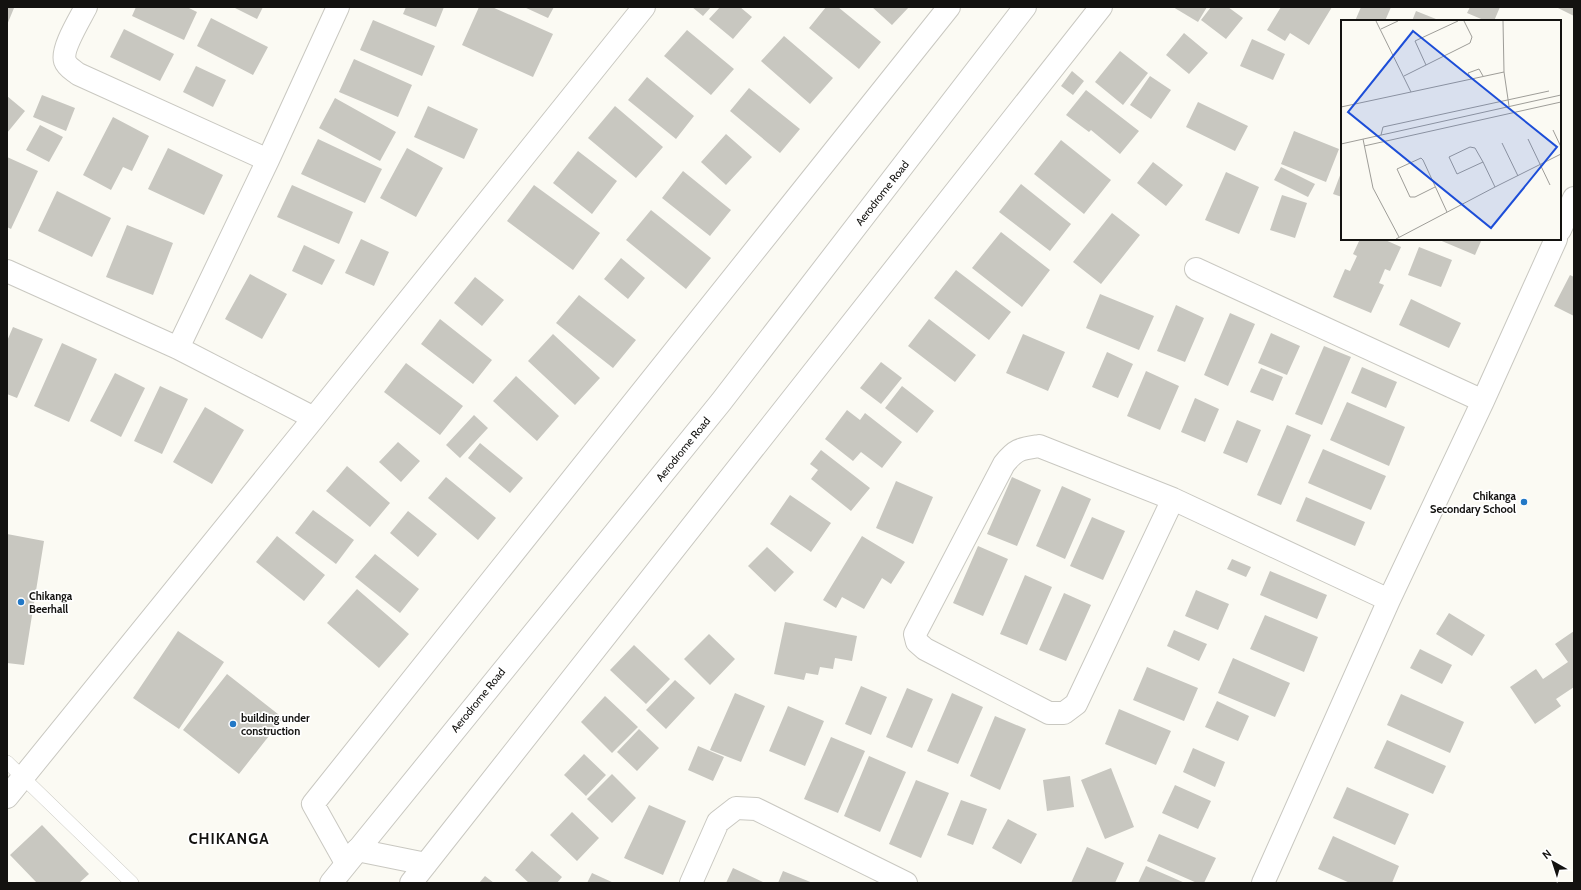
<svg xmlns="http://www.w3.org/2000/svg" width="1581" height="890" viewBox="0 0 1581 890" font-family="Cabin,sans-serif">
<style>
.building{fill:#c8c7c0}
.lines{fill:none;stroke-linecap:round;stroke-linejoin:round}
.lane-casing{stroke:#c9c8c1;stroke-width:14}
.street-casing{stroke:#c9c8c1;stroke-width:24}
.secondary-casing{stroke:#c9c8c1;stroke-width:24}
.lane{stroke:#fff;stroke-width:13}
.street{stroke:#fff;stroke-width:22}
.secondary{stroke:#fff;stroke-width:22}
.poi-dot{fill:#2278c6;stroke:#fff;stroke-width:1.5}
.labels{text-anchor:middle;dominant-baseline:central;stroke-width:3.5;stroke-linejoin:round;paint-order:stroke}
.street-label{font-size:11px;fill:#131210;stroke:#fff}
.poi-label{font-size:11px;font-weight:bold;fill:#131210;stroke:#fff;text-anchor:start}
.district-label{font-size:15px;font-weight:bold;letter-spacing:1px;fill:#131210;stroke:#fff}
.inset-road{fill:none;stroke:#9e9d98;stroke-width:1}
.view{fill:#1d4ed8;fill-opacity:0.15;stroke:#1d4ed8;stroke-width:2}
.inset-edge{fill:none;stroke:#131210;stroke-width:2}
</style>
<rect width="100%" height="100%" fill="#fbfaf3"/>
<path class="building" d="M7,7L14,8L7,25Z
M136,7H187L197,12L184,40L132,16Z
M233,7H263L257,19Z
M406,7H444L436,27L403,14Z
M479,7H492L553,34L533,77L462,45Z
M524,7H554L548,18Z
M692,7H711L703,16Z
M720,7H740L752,17L733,39L709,19Z
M826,7H838L881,42L859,69L809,28Z
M872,7H909L892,25Z
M1173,7H1207L1198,22Z
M1211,7H1228L1243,18L1226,39L1201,20Z
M1281,7H1332L1309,45L1290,33L1285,41L1267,30Z
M1361,7H1391L1385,21H1355Z
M1470,7H1500L1494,21H1486L1467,13Z
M1556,7H1574V16Z
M1416,11L1441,21H1412Z
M211,18L268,47L253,75L197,46Z
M373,20L435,46L422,76L360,50Z
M124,29L174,54L160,81L110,57Z
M687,30L734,69L711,95L664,56Z
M1184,33L1208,53L1189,74L1166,55Z
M784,36L833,78L810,104L761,61Z
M1252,39L1285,54L1273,80L1240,66Z
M1120,51L1148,73L1123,105L1095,82Z
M354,59L412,85L398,117L339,92Z
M196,66L226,80L213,107L183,92Z
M1072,71L1084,81L1073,95L1061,86Z
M1150,76L1171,90L1151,119L1130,105Z
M647,77L694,116L676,139L628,100Z
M749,88L800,129L780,153L730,111Z
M1086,90L1139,131L1120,154L1091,130L1089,132L1066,115Z
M42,95L75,108L66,131L33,117Z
M7,96L25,111L7,133Z
M335,98L396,132L380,161L319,128Z
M1198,102L1248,126L1235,151L1186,127Z
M428,106L478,129L464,159L414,137Z
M615,106L663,147L636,178L588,138Z
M113,117L149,136L132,171L123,167L111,190L83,175Z
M40,125L63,137L49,162L26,150Z
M1294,131L1339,149L1326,182L1281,164Z
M726,134L752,157L726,185L701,162Z
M318,139L382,169L365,203L301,174Z
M1061,140L1111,180L1084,214L1034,174Z
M168,148L223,175L204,215L148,189Z
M407,148L443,168L416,217L380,198Z
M578,151L617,181L592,214L553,183Z
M7,157L38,171L11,229L7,227Z
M1153,162L1183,185L1166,206L1137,183Z
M1281,167L1315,184L1308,197L1274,180Z
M1342,170V197L1333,194Z
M683,171L731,210L710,236L662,198Z
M1226,172L1259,187L1239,234L1205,220Z
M1021,184L1071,224L1050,251L999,212Z
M292,185L353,212L339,244L277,217Z
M534,185L600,233L573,270L507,221Z
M57,191L111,218L92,257L38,231Z
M1282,195L1307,203L1295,238L1270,230Z
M651,210L711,258L686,289L626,240Z
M1112,213L1140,235L1101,284L1073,262Z
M127,225L173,243L153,295L106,277Z
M1001,232L1050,270L1022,307L972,268Z
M361,239L389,252L374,286L345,273Z
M1360,239H1383L1401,247L1390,271L1385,269L1379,283L1384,285L1371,313L1333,297L1345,269L1350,271L1357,256L1353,254Z
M1437,239H1482L1475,255Z
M304,245L335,260L322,285L292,271Z
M1419,247L1452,260L1441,287L1408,275Z
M621,258L645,278L628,299L604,279Z
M956,270L1011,312L989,340L934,298Z
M250,274L287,294L262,339L225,319Z
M1570,275L1574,277V316L1554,306Z
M475,277L504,300L482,326L454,303Z
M1100,294L1154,316L1139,350L1086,328Z
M579,295L636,340L613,368L556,323Z
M1411,299L1461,323L1449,348L1399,325Z
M1176,305L1204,318L1185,362L1157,351Z
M1230,313L1255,324L1228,386L1204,375Z
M440,319L492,360L473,384L421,344Z
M929,319L976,355L955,382L908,346Z
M13,327L43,339L17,398L7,394V341Z
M1271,333L1300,346L1287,375L1258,363Z
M553,334L600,378L575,405L528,361Z
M1023,334L1065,352L1048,391L1006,373Z
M62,343L97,359L69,422L34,406Z
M1324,346L1351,357L1322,425L1295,414Z
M1107,352L1133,364L1118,398L1092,387Z
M881,362L902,378L881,404L860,388Z
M406,363L463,406L440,435L384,392Z
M1362,367L1397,382L1386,408L1351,393Z
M1261,368L1283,377L1273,401L1250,392Z
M1146,371L1179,386L1160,430L1127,416Z
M115,373L145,388L121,437L90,421Z
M516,376L559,416L537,441L493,401Z
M160,386L188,399L162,454L134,441Z
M902,386L934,411L917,433L885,408Z
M1195,398L1219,409L1205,442L1181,432Z
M1347,402L1405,427L1389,466L1330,440Z
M205,407L244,430L212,484L173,462Z
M847,410L860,420L865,413L902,442L882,468L861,452L853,461L825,439Z
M474,415L488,428L460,458L446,445Z
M1237,420L1261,430L1247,463L1223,453Z
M1287,425L1311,435L1281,505L1257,495Z
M398,442L420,461L401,482L379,462Z
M480,443L523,478L510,493L468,458Z
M1323,449L1386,476L1371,510L1308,483Z
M821,450L870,488L851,511L811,479L818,470L810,464Z
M347,466L390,503L370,527L326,491Z
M446,477L496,518L478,540L428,498Z
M1012,477L1041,490L1017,546L987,534Z
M896,481L933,497L913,544L876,528Z
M1062,486L1091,499L1065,559L1036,546Z
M790,495L831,523L811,552L770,524Z
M1306,497L1365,522L1355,546L1296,521Z
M313,510L354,540L336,564L295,533Z
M408,511L437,534L418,557L390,533Z
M1092,517L1125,531L1103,580L1070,566Z
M7,534L44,541L24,665L7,663Z
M277,536L325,575L304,601L256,562Z
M862,536L905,562L891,584L882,578L864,609L842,597L836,608L823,600Z
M978,546L1008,559L983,616L953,603Z
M767,547L794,572L775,592L748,566Z
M375,554L419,589L400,613L355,577Z
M1232,559L1251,567L1246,577L1227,569Z
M1270,571L1327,595L1317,619L1260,595Z
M1025,575L1052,587L1027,645L1000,634Z
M357,589L409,634L379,668L327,623Z
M1196,590L1229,604L1218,630L1185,616Z
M1064,593L1091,605L1066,661L1039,650Z
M1449,613L1485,635L1472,656L1436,634Z
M1265,615L1318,637L1304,672L1250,649Z
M785,622L857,636L852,661L835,658L833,669L820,667L818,675L806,673L804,680L774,674Z
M1174,630L1207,644L1199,661L1167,646Z
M178,631L224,662L179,729L133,698Z
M1574,631V687L1556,699L1561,706L1535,724L1510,687L1536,669L1543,679L1568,662L1555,644Z
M709,634L735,659L710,685L684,659Z
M634,645L670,679L646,704L610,670Z
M1420,649L1452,665L1442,684L1410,668Z
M1233,658L1290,683L1275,717L1218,693Z
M1147,667L1198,688L1184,721L1133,700Z
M227,674L283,718L239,774L183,730Z
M675,680L695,698L666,729L646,710Z
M861,686L887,697L871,735L845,724Z
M907,688L933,699L912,748L886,737Z
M735,693L765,706L741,762L710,750Z
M952,693L983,707L958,764L927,751Z
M1401,694L1464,722L1450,753L1387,725Z
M605,696L638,727L612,753L581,722Z
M1217,701L1249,716L1238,741L1205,727Z
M788,706L824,721L805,766L769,751Z
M1119,709L1171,731L1156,765L1105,744Z
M995,716L1026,729L1000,790L970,776Z
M639,729L659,748L637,771L617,752Z
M831,737L865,751L838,813L804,799Z
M1387,740L1446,766L1433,794L1374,768Z
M698,746L724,757L713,781L688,770Z
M1193,748L1225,762L1215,787L1183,772Z
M584,754L606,775L586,796L564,775Z
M869,756L906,772L880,832L844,816Z
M1111,768L1134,827L1105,839L1081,780Z
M612,774L636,798L612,823L587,799Z
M1070,776L1074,807L1047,811L1043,780Z
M916,780L949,793L921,858L889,844Z
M1175,785L1211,801L1198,829L1162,813Z
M1347,787L1409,814L1395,845L1333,818Z
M961,800L987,809L973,845L947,835Z
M649,805L686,821L663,875L624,858Z
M572,812L599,838L577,861L550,835Z
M1008,819L1037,834L1021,864L992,848Z
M42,825L89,874L79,883H37L10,855Z
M1159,834L1216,858L1204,883H1197L1147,861Z
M1333,836L1399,866L1392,883H1350L1318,869Z
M1087,847L1124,863L1115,883H1071Z
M532,851L562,877L557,883H529L515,870Z
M1146,866L1185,883H1138Z
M733,868L765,883H726Z
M783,871L813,883H778Z
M592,873L614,883H587Z
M485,876L494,883H479Z"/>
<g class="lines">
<defs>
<path id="lane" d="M7,762L132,883"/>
<path id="street" d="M86,7C80,19 61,49 65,61C67,67 73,70 78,74L268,160
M1560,230L1574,198
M1196,269L1483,401
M7,271L178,348L314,418L644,7
M178,348L268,160L338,7
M1173,499L1076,704L1064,713H1049L925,649L917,642L915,634L1004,464C1016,449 1020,449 1039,446L1173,499L1389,600L1483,401L1556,239
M7,797L314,418
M357,850L426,864
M346,863L313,804L949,7
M411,883L1101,7
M691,883L718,822L736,808L756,809L906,883
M1263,883L1389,600"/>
<path id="secondary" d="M331,883L721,402L1025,7"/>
</defs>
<use href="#lane" class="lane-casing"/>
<use href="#street" class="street-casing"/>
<use href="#secondary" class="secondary-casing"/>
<use href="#lane" class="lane"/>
<use href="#street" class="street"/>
<use href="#secondary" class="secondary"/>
</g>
<g class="poi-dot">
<circle cx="1524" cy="502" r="4"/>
<circle cx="21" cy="602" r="4"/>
<circle cx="233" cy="724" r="4"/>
</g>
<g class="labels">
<g class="street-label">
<text transform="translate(882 193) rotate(-52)">Aerodrome Road</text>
<text transform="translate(683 449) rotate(-51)">Aerodrome Road</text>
<text transform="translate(478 700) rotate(-51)">Aerodrome Road</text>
</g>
<g class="poi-label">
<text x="1516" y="496" text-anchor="end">Chikanga<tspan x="1516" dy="13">Secondary School</tspan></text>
<text x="29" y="596">Chikanga<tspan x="29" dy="13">Beerhall</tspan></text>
<text x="241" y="718">building under<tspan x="241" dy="13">construction</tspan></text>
</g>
<g class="district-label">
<text x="229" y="839">CHIKANGA</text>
</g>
</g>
<g transform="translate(1341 20)">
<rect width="220" height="220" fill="#fbfaf3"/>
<path class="inset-road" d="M35,1L70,72L163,52M162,1L163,52L168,86M40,9L57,1M85,45L74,21L117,1M63,56L129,23L131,17L123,1M130,59L127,53L138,49L142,56M0,87L70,72M212,110L220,127M40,115L42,107L208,71M22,119L32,168L58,217M187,119L209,165M161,123L177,156M0,124L220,75M23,126L220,82M142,142L116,154L108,137L129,127L134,128L142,142L154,167L220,134M94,167L74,177H69L56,149L80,138L82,140L106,192M55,219L154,167"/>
<path class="view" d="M72,11L216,127L150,208L7,92Z"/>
<rect width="220" height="220" class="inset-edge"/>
</g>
<rect width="1581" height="890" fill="none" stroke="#131210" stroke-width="16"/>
<g transform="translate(1553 862) rotate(321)" stroke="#ffffff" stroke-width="3" paint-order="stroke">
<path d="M0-3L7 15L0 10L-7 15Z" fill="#131210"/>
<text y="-6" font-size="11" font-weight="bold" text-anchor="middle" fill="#131210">N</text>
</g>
</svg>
